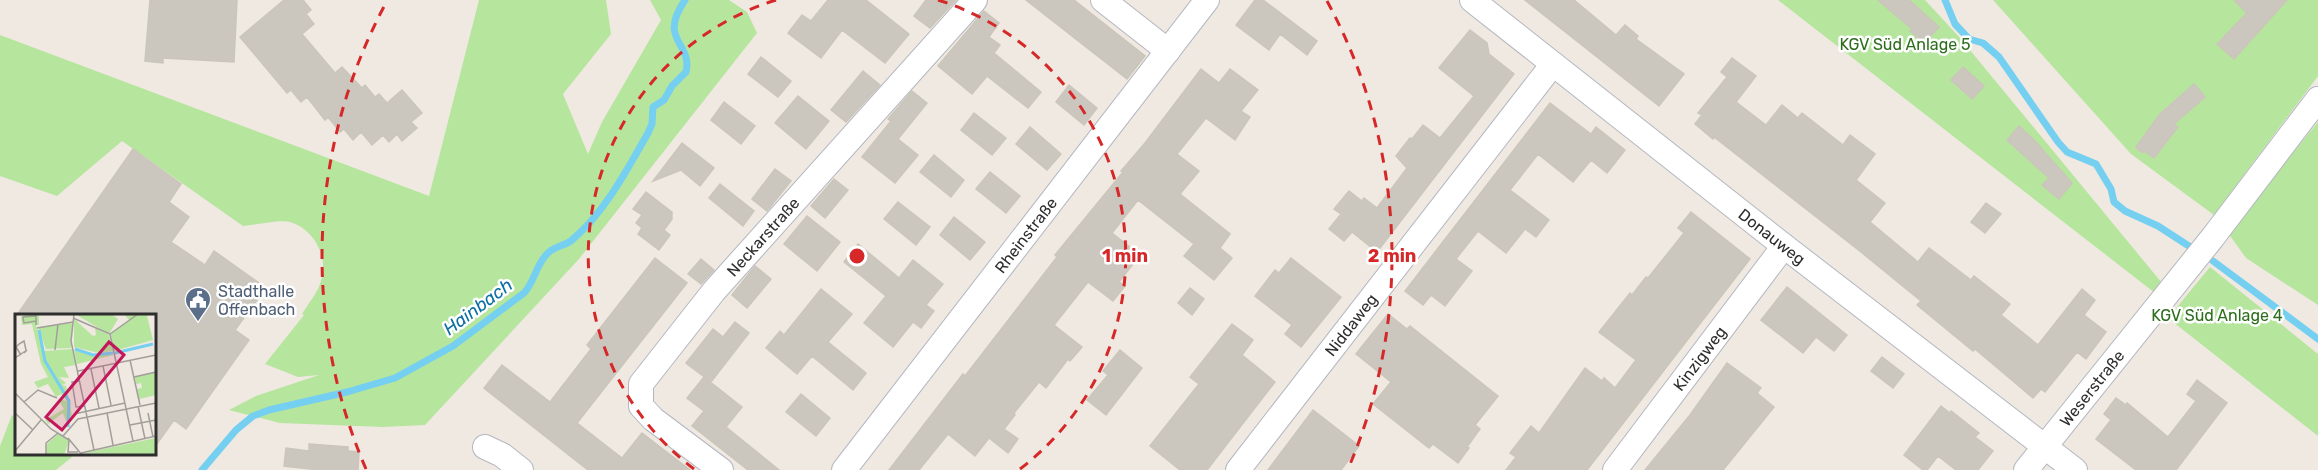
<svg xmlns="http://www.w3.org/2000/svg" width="2318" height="470" viewBox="0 0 2318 470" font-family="Rubik,sans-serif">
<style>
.green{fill:#b6e59e}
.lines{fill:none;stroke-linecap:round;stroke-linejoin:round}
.stream{stroke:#75cff0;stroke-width:7}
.building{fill:#cbc7bf;stroke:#cbc5ba;stroke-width:1.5}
.minor-casing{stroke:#b4b7c1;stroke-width:26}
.minor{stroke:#fff;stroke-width:24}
.ring{fill:none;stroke:#d62828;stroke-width:3;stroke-dasharray:10 8}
.labels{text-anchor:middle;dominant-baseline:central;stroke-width:5;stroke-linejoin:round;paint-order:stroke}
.park-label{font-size:16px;fill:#2c6e1b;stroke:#fff}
.street-label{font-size:16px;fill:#2e2e2e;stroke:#fff}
.service-label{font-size:16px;fill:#4e5e75;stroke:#fff;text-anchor:start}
.water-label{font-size:18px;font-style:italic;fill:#0d6fa3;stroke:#fff}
.inset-river{fill:none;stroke:#75cff0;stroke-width:3}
.inset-road{fill:none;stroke:#a29e99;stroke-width:1.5}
.view{fill:#c2185b;fill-opacity:0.15;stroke:#c2185b;stroke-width:3}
.inset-edge{fill:none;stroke:#2e2e2e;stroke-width:3}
.centre{fill:#d62828;stroke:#fff;stroke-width:3}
.ring-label{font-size:18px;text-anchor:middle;font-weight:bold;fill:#d62828;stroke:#fff;stroke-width:5;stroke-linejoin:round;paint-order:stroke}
</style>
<rect width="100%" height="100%" fill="#efe9e1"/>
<path class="green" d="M479,0H606L611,34L563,94L588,154L602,122L661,20L650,0H729L747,12L757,33L579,259L425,425L383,427L280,423L229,410L256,396L319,375L298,377L265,364L304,315L302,314C308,304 318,292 321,281C329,257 314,229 290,222C280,219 255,225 243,226L122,141L57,196L0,176V35L429,196Z
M1778,0H1925L1960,38L2162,283L2155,293Z
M1993,0H2318V76L2214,215L2131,154Z
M2318,122V305L2246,258L2228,233Z
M2210,267L2318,354V436L2168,318Z
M12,415L16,418V454H67L72,457L56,470H0V446Z"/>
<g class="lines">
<path class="stream" d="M1945,0L1955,24L1969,39L1983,43L1999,57L2058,142L2067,152L2096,164L2111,189L2114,202L2125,211L2158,226L2195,250
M2213,261L2318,339
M202,470L236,430L253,416L269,410L347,392L395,378L453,346L524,293C535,281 536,264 548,253C555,246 565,246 572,240C605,212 627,170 648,133L652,124L653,107L664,100L672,86L686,72C693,42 657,41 685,0"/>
</g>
<path class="building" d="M150,0H237L234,62L163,58V63L145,61Z
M284,0H303L311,10L306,14L314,24L302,34L335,73L342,67L362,88L365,85L375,97L379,94L387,103L402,90L422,113L411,122L417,128L402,141L397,134L389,142L383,135L372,145L361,132L353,140L344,129L340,132L328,117L325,120L307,97L301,102L291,90L287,93L240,37Z
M828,0H866L909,34L885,63L842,30L821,58L788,33L802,15L811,21Z
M926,0H956L930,28L914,16Z
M1026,0H1074L1145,56L1127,79Z
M1255,0H1263L1317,41L1307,55L1280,34L1269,50L1236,25Z
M1525,0H1574L1616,35L1625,25L1638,36L1636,39L1684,74L1659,106Z
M1878,0H1909L1939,27L1924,43L1910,31L1912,29Z
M2234,0H2287L2234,59L2217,44L2247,13Z
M984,11L999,23L989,37L1000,45L994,53L1041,92L1028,108L987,76L972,94L938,66Z
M1470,30L1487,43L1489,54L1514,74L1377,252L1352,232L1344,241L1329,229L1341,214L1334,209L1349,191L1362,201L1364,198L1377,208L1407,168L1396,156L1410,138L1412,139L1423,125L1440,138L1474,96L1439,68Z
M761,57L791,81L778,97L748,74Z
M1732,58L1756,76L1736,102L1766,125L1782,105L1798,118L1802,113L1843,145L1850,135L1875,154L1856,180L1885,203L1870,222L1918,262L1929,248L1971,280L1974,276L2010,304L2001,315L2038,345L2082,289L2095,300L2084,315L2106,332L2086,359L2077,352L2045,392L2041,389L2033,398L1975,349L1973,351L1917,305L1921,301L1861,252L1714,137L1713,139L1695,124L1702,115L1698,113L1727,77L1721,72Z
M1963,67L1984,86L1972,99L1951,80Z
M1201,69L1219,83L1230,69L1258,90L1241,111L1250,117L1235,140L1206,118L1177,154L1199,171L1180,194L1230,234L1220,248L1232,258L1214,280L1184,256L1194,244L1138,200L1112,233L1140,255L1119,282L1125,286L1113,301L1088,282L1054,325L1082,347L1070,361L1068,359L1046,388L1039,382L1014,413L1015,415L1004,429L1018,439L1008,453L989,438L975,456L948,434L919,470H889L963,374L965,376L1057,257L1055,255L1123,172L1121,171L1145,143Z
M863,71L880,85L846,122L831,110Z
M2194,84L2205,97L2174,124L2178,127L2154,158L2144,151L2142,153L2136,147L2160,114Z
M1069,85L1097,108L1084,125L1056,102Z
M912,91L927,103L898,139L918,155L895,183L862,157L891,121L888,119Z
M798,96L829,121L806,149L775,123Z
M724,102L755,126L741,144L711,120Z
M1550,103L1591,134L1596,127L1625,150L1607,173L1591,160L1573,182L1538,154L1510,190L1549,220L1536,237L1525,229L1506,253L1478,231L1456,259L1472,271L1445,306L1431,295L1423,305L1405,291Z
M974,113L1006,138L992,155L961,130Z
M2019,126L2034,140L2072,183L2059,199L2042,185L2049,178L2007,140Z
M1030,127L1061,154L1047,170L1016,144Z
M682,143L714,168L700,186L681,170L653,181Z
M133,149L181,184L169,202L189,217L171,242L205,265L214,251L266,288L235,330L249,340L186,429L174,420L154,448V315H17Z
M934,155L964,180L951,197L920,172Z
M775,169L791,181L767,211L752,199Z
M990,172L1020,196L1006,213L976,189Z
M834,179L848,190L825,218L811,206Z
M720,184L754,211L743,226L709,198Z
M646,192L672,212V219L664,230L670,235L659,250L638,234L642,228L636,223L642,215L633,209Z
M898,202L930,227L916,245L884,219Z
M1986,203L2001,214L1985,233L1971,222Z
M1691,212L1750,259L1587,470H1506L1516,457L1510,453L1531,426L1539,433L1585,368L1602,381L1604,378L1615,388L1636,360L1599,332L1630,293L1632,295L1646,277L1648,278L1684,233L1678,228Z
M807,216L840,242L817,271L784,244Z
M954,217L985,242L970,260L940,235Z
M858,244L899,278L913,260L943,284L926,305L934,311L921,328L913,322L893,347L864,323L886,296L844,262Z
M655,258L687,283L577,423L622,458L642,433L690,470H588L484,388L502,365L550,402L591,349L587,345Z
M1291,258L1341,297L1301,347L1285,334L1292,325L1255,296L1275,270L1279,273Z
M701,259L714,270L701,284L688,274Z
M755,266L771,279L747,308L732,295Z
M1787,287L1847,335L1834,351L1816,337L1803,353L1761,320Z
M1190,288L1204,299L1192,315L1178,303Z
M821,289L852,314L828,342L866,373L853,390L812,356L797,374L766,348L780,331L784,335Z
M1388,314L1407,329L1410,326L1498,396L1475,425L1480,429L1467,447L1469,448L1458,463L1433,444L1429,448L1373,404L1391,382L1356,354Z
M735,322L749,333L711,382L686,363L713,329L723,337Z
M1232,324L1253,340L1242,355L1275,382L1207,470H1180L1150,446L1199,384L1190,377Z
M1120,350L1142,368L1106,415L1087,400L1108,375L1103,371Z
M1882,357L1904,374L1893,388L1871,371Z
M1727,363L1761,388L1757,393L1774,407L1723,470H1645L1690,415Z
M704,377L742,407L726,427L779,470H748L692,426L704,411L687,398Z
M2197,380L2227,403L2176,470H2136L2096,439L2111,420L2104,414L2116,398L2126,405L2127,403L2168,437L2196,401L2187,394Z
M801,394L830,418L816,436L786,412Z
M1941,406L1950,413L1951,411L1979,433L1975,437L1993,451L1978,470H1956L1938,456L1927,470H1923L1904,455Z
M1313,410L1359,446L1341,470H1268Z
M309,444L348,447V451L359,452L358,470H319L284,466L286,448L309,451Z"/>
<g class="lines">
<defs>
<g id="minor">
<path d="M1103,0L1168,51"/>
<path id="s1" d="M1472,0L1784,246L2075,470"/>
<path d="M485,447L502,455L521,470"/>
<path id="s2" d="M721,470L653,419L641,406V384L714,291L975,0"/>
<path id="s3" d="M844,470L1207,0"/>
<path id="s4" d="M1238,470L1553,64"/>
<path id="s5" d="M1615,470L1784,246"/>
<path id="s6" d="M2026,470L2213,237L2318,99"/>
</g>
</defs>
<use href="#minor" class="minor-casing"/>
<use href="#minor" class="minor"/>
</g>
<g class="ring">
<path d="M694 469A268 268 0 0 1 776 0M938 0A268 268 0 0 1 1020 469"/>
<path d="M366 469A535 535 0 0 1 387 1M1327 1A535 535 0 0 1 1348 469"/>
</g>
<defs>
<symbol id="civic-pin" viewBox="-11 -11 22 30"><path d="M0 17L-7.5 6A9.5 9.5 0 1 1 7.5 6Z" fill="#5c6f8a" stroke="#fff"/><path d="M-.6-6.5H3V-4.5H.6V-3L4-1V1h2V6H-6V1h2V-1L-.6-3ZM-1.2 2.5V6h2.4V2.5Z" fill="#fff"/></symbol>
</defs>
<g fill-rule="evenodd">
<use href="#civic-pin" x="183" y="285" width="30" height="40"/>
</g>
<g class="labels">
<g class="park-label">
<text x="1905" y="44">KGV Süd Anlage 5</text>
<text x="2217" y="315">KGV Süd Anlage 4</text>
</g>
<g class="street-label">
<text stroke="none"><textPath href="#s2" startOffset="316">Neckarstraße</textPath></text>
<text stroke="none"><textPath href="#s3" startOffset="297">Rheinstraße</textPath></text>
<text stroke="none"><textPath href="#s1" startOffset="382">Donauweg</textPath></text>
<text stroke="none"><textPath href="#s4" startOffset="184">Niddaweg</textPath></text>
<text stroke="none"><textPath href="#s5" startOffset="140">Kinzigweg</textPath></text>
<text stroke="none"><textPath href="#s6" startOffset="105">Weserstraße</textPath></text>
</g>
<g class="service-label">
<text x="218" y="291">Stadthalle<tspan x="218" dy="18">Offenbach</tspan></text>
</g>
<g class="water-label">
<text transform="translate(478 307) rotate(-37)">Hainbach</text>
</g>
</g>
<g transform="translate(15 314)">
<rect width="141" height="141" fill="#efe9e1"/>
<path d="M11,0H24V11H21L29,37L57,35L61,51L49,53L54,64L44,63L51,69L47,71L51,72L55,91L57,101L51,107L48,99L33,110L30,106L49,95L43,85L52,87L46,80L41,83L38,78L33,70L40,67L23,74L19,68L33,63L26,50L17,10L7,11L6,3ZM60,0H96L103,5L94,20ZM109,0H141L132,2L138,26L99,37L96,20L114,6ZM59,5L78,22L81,21L80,14L94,21L98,37L84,39L59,33ZM58,9L56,34L31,35L23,13ZM59,36L75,41H99L62,50ZM141,58V81L124,85L122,75L127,74L126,69L121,70L120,63ZM43,120L54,127L49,141H31L32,130ZM141,124V141L69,139Z" fill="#b6e59e"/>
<path class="inset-river" d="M24,16L30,47L54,87L53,113M60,35L78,41L98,39M100,39L138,30"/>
<path class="inset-road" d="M59,0L56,27L79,136M58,4L95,20M21,7L9,9L8,3L21,2V11M22,14L58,8M95,20L118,127M95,20L123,0M40,36L43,10M6,41L1,33L4,30L9,27L11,36M0,44L12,36L9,39M115,46L125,91M88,52L96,91M76,55L84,94M63,57L141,41M119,63L141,58M65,67L57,68L61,93L70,92M0,79L36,115L54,126M9,88L23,76L42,84M123,92L130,125M0,99L18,116M92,99L98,131M133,99L138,123M59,100L110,89M115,111L141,106M48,122L63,105L141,89M53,124L67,141M54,126L53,138H63M0,137L26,106M66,139L141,122M31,141V129L43,119"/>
<path class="view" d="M94,28L109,41L47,116L31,103Z"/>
<rect width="141" height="141" class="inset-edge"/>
</g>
<circle cx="857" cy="256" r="9" class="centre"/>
<g class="ring-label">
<text x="1125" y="262">1 min</text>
<text x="1392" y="262">2 min</text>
</g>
</svg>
